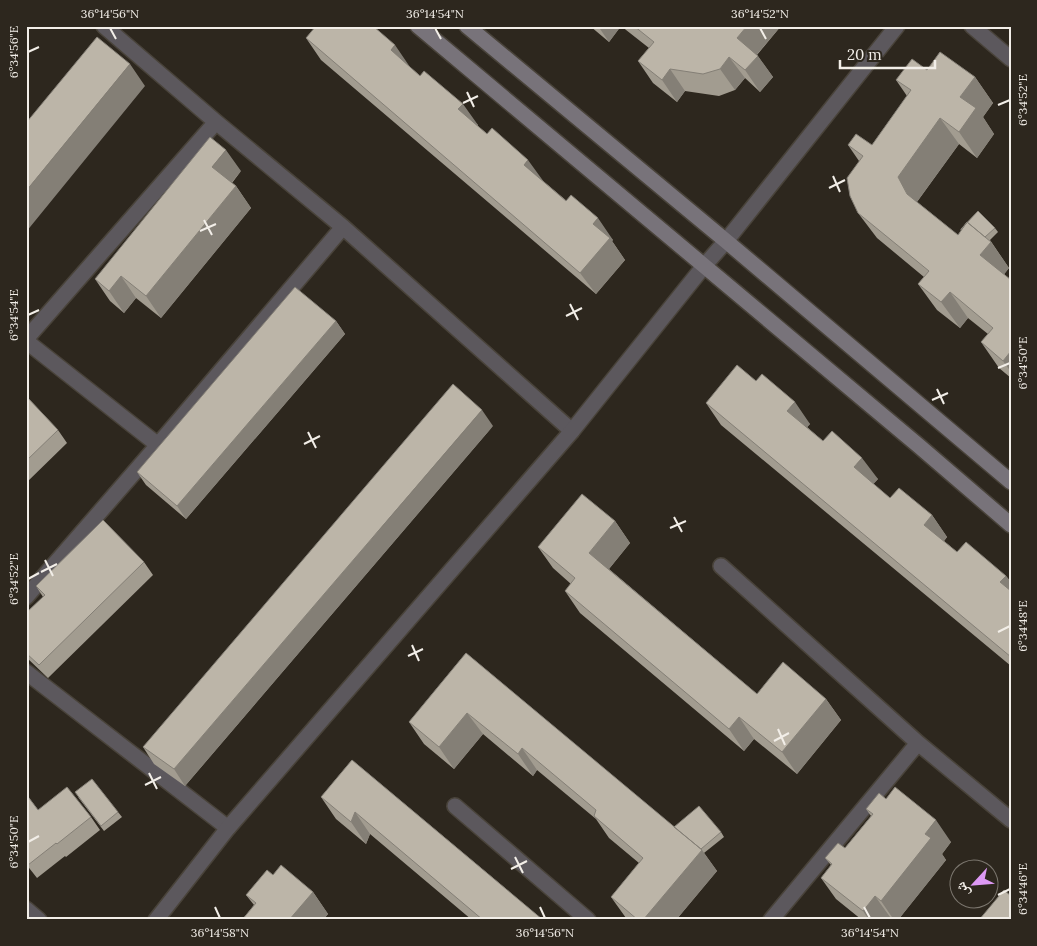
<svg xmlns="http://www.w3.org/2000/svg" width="1037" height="946" viewBox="0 0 1037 946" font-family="Lora,'Noto Naskh Arabic',serif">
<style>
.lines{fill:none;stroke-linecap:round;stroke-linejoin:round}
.minor-casing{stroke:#49433a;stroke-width:18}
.tertiary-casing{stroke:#49433a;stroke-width:18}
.secondary-casing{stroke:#49433a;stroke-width:18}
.minor{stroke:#5c585d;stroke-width:15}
.tertiary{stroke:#5c585d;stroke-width:15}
.secondary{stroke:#78737a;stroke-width:15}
.wall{fill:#a29c90}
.shaded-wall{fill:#847f76}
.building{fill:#bcb5a8;stroke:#847f76}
.ticks{fill:none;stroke:#f2eee8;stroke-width:2}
.neatline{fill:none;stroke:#f2eee8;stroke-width:2}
.ticks-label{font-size:12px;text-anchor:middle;fill:#f2eee8}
</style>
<rect width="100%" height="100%" fill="#2d271e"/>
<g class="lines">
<defs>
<path id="minor" d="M104,26L216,122L343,227L572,431
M972,26L1011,59
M726,241L897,26
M26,339L216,122
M26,341L158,445
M721,566L918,743L1011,820
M26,597L158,445L343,227
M26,672L228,828
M455,806L588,920
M771,920L918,743"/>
<path id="tertiary" d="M26,909L39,920
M156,920L228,828L572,431L704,266L726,241"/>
<path id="secondary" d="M418,26L919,446L1011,525
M467,26L726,241L1011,482"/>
</defs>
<use href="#minor" class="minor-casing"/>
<use href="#tertiary" class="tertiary-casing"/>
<use href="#secondary" class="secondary-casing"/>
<use href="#minor" class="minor"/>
<use href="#tertiary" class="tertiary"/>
<use href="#secondary" class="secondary"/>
</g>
<path class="wall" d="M590,26H781L757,55L773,77L760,92L745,78L735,90L719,96L685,91L677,102L653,83L638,61L649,48L621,26L609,42Z
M306,38L410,67L478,125V126L613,240L612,241L625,260L596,294L321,60Z
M927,70L975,77L993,103L983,117L994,134L977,158L959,144L917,202L958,235L995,228L998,232L990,240L1009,268L1004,274L1011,280V378L999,368L981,342L988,334L968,318L960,328L937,310L918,284L924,277L877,238L858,213L859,161L848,145H872L907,96L896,80Z
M241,171L232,183L236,186L251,208L161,318L136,298L124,313L110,301L95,279Z
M336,321L345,334L186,519L146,485L137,472Z
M756,381L810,424L807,427L823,441L878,479L873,484L890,498L932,515L947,537L944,541L957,552L1006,576L1011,582V666L721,425L706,403Z
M26,396L58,430L67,443L26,483Z
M493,426L185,786L154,764L143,747Z
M615,521L630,543L609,569L757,694L826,699L841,720L797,774L754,739L744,751L580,613L565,591L571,584L553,568L538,547Z
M144,562L153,575L48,678L26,657V613L43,597L36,586Z
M466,653L674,827L721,832L724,837L704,853L717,871L676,920H628L626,918L611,897L639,863L609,838L596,819L537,770L533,776L483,734L454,769L424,744L409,722Z
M352,760L543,920H472L370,834L366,844L336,819L321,797Z
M26,794L38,810L91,817L100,830L66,857L65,856L37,878L26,864Z
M78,797L118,812L122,817L104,831Z
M886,799L951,842L942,854L946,860L898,920H893L890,917L888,920H862L836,899L821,878L831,865L825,858L845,848L871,816L866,809Z
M273,875L313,892L328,914L323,920H242L254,905L246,895Z"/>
<path class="shaded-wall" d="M598,26H621L609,42Z
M747,26H781L752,60L737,38Z
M395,45L410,67L406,72L391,50Z
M758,56L773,77L760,92L745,70Z
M729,57L745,78L735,90L720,69Z
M130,64L145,86L26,232V191Z
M670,69L685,91L677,102L662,80Z
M975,77L993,103L983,117L994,134L977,158L959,132L960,97Z
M463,104L478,125L473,131L458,109Z
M940,118L959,144L916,203L907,194L898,177Z
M226,150L241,171L227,188L212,167Z
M528,160L544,182L524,165Z
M236,186L251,208L161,318L146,296Z
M598,218L613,240L612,241L625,260L596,294L580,273L593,224Z
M991,242L1009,268L999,281L980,255Z
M121,276L136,298L124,313L109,291Z
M950,292L968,318L960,328L941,302Z
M336,321L345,334L186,519L177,506Z
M1011,351V372L1003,361Z
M795,402L810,424L802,433L787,411Z
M482,410L493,426L185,786L174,769Z
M862,458L878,479L869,489L854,467Z
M932,515L947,537L940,546L924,525Z
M615,521L630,543L604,575L589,553Z
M1006,576L1011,582V597L1000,582Z
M826,699L841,720L797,774L782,752Z
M467,713L483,734L454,769L439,747Z
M739,717L754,739L744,751L729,729Z
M522,748L537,770L533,776L518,754Z
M355,812L370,834L366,844L351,822Z
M936,820L951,842L942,854L946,860L898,920H894L881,901L925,834Z
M702,850L717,871L676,920H643Z
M313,892L328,914L323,920H289Z
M875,896L890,917L888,920H869L863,911Z"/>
<path class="building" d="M316,26H373L395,45L391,50L420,76L424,71L463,104L458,109L487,134L492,128L528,160L524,165L566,201L571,195L598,218L593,224L610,238L580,273L306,38Z
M634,26H747L737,38L758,56L745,70L729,57L720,69L703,74L670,69L662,80L638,61L654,42Z
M97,37L130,64L26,191V123Z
M940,52L975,77L960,97L976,108L959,132L940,118L898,177L907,194L958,235L967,222L991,242L980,255L1011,280V351L1003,361L981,342L993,328L950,292L941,302L918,284L929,271L858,213L850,196L847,178L863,156L848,145L856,134L872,145L911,90L896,80L912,59L927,70Z
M210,137L226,150L212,167L236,186L146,296L121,276L109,291L95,279Z
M978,211L995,228L985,237L967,222L961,230V229Z
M295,287L336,321L177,506L137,472Z
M737,365L756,381L762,374L795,402L787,411L823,441L832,431L862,458L854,467L890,498L899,488L932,515L924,525L957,552L966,542L1006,576L1000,582L1011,591V657L706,403Z
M453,384L482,410L174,769L143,747Z
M26,396L58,430L26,461Z
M582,494L615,521L589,553L757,694L783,662L826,699L782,752L739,717L729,729L565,591L575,578L538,547Z
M103,520L144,562L39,665L26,653V613L45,595L36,586Z
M466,653L702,850L643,920H638L611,897L643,858L594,816L596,810L522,748L518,754L467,713L439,747L409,722Z
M352,760L543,920H483L355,812L351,822L321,797Z
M92,779L118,812L101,826L75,792Z
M67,787L91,817L57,844L56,843L28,865L26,862V794L38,810Z
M895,787L936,820L925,834L931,838L881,901L875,896L863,911L821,878L832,864L825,858L838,843L845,848L873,814L866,809L879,793L886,799Z
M699,806L721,832L701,849L674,827Z
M281,865L313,892L289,920H242L256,903L246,895L267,870L273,875Z
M1004,890L1011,896V920H979Z"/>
<path class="ticks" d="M110,28L116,39M435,28L441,39M760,28L766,39M28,52L39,47M467,92L474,107M463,103L478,96M998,105L1010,100M833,176L840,192M829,188L845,180M204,220L212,235M200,231L216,224M570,304L578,320M28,315L39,310M566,316L582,308M998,368L1010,363M937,389L944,404M932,400L948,393M308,432L316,448M304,444L320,436M674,517L682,532M670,528L686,521M45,560L53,576M41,572L57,564M28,579L39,573M998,632L1010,626M412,645L419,661M408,656L423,649M778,729L785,745M774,741L789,733M149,773L157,789M145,785L161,777M28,842L39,836M515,857L523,873M511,869L527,861M998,895L1010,889M215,907L220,918M540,907L545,918M864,907L870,918"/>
<rect width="1037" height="946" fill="none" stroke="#2d271e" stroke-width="55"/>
<g transform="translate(974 884) rotate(244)"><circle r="24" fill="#2d271e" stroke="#7c776f"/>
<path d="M0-4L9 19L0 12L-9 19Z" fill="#dd99f4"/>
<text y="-8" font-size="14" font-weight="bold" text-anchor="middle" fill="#f2eee8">ش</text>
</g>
<path d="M840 60v8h95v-8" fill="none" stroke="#f2eee8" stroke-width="2.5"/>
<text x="847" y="60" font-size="15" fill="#f2eee8" stroke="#2d271e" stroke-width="4" paint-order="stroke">20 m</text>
<rect x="28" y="28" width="982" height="890" class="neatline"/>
<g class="ticks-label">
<text x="110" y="18">36°14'56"N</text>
<text x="435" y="18">36°14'54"N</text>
<text x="760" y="18">36°14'52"N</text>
<text transform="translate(14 52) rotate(-90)" y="4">6°34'56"E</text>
<text transform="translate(1023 100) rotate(-90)" y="4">6°34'52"E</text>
<text transform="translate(14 315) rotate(-90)" y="4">6°34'54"E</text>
<text transform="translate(1023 363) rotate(-90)" y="4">6°34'50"E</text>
<text transform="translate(14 579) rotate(-90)" y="4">6°34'52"E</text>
<text transform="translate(1023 626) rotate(-90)" y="4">6°34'48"E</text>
<text transform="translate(14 842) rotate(-90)" y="4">6°34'50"E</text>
<text transform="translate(1023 889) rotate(-90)" y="4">6°34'46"E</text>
<text x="220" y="937">36°14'58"N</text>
<text x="545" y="937">36°14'56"N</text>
<text x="870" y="937">36°14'54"N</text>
</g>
</svg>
